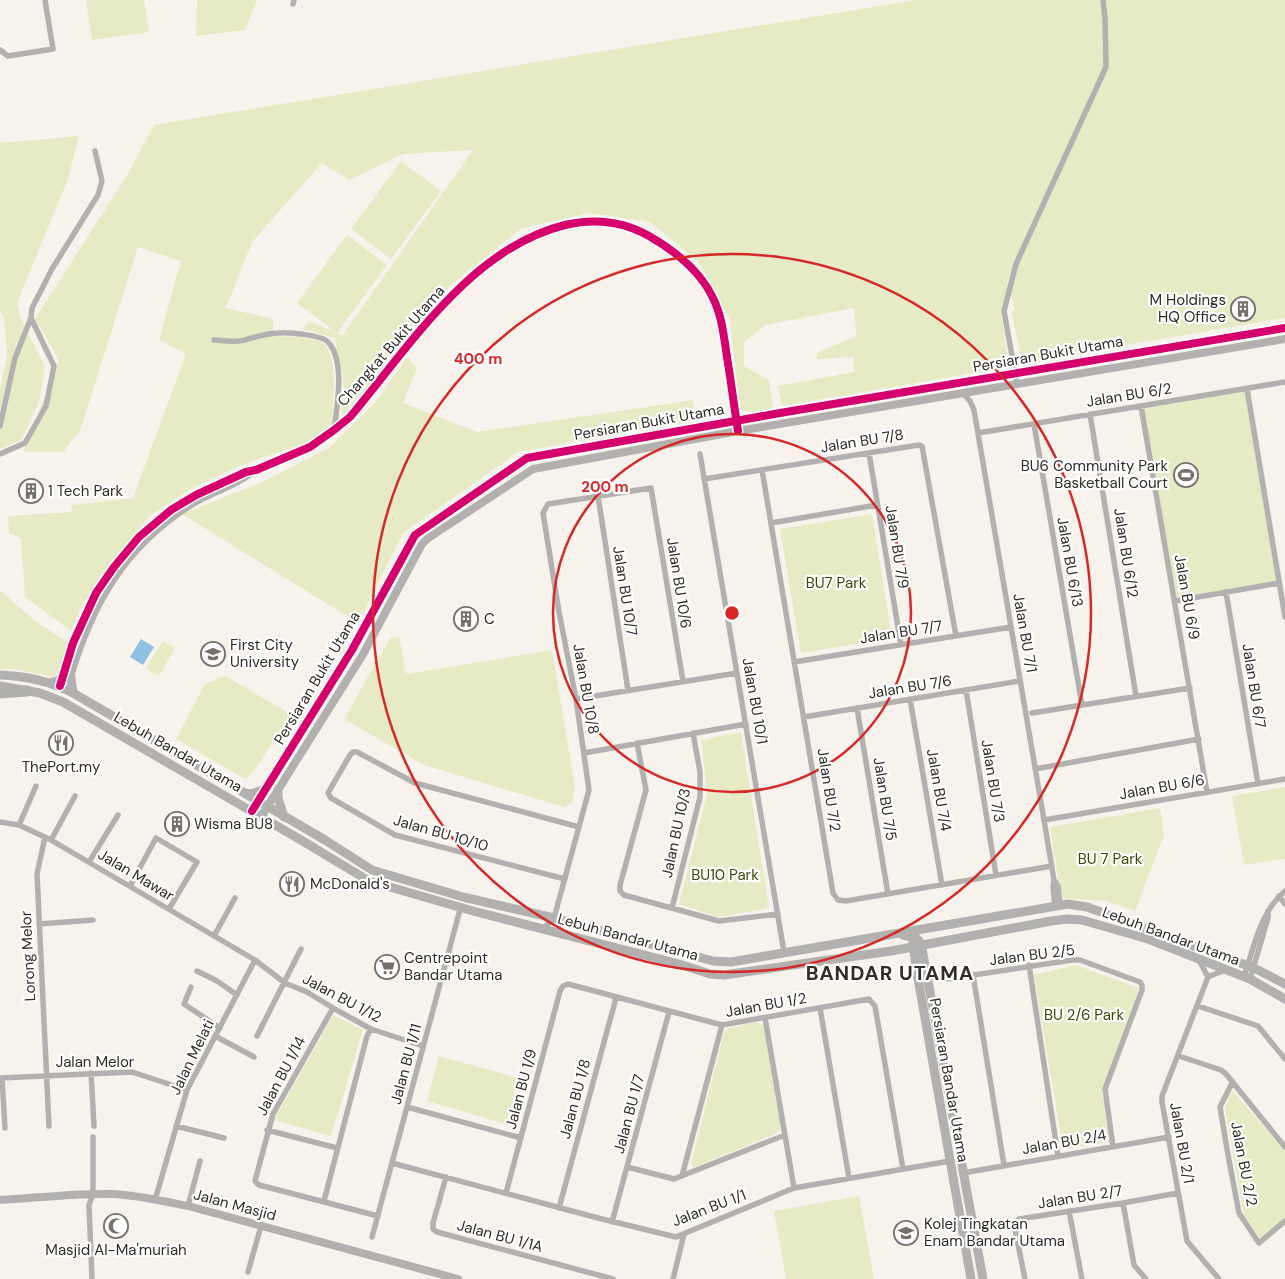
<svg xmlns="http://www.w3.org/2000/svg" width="1285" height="1279" viewBox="0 0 1285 1279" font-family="'DM Sans',sans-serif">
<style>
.green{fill:#e6ebc6}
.water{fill:#90c0e4}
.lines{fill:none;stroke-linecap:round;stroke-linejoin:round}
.minor{stroke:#b2b1b0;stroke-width:5.5}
.tertiary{stroke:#b2b1b0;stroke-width:8}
.secondary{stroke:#b2b1b0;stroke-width:9}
.motorway{stroke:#b1afac;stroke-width:11}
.cycleway-casing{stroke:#fff;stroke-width:11}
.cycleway{stroke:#d6006c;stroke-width:8}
.ring{fill:none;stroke:#d62828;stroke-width:2.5}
.labels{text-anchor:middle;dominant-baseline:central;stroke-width:4.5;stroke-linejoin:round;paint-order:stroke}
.poi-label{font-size:15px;fill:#302c27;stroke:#fff;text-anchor:start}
.street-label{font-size:15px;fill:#302c27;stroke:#fff}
.park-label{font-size:15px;fill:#3c4607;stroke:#fff}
.district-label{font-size:20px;font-weight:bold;letter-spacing:1px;fill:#302c27;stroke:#fff}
.centre{fill:#d62828;stroke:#fff;stroke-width:2.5}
.ring-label{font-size:15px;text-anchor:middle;font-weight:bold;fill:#d62828;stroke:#fff;stroke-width:4.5;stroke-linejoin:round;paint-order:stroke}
</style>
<rect width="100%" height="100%" fill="#f8f2ec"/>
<path class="green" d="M94,0H144L149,32L92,40L86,1Z
M197,0H257L245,30L196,36Z
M915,0H1285V318L1131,344L1023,366L1012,314L1014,309L1009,285L1001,312L1009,367L782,406L778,386L854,372L853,357L817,359V353L856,336L854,308L766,325L744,342V366L769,380L773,409L757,413L740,410L730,320L698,261L651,223L638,220L590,213L522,228L451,285L409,332H407L380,366L384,370L341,417C343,390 348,377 334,352L337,348L335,338L302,329L310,321L337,333L297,303L347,235L387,265L337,333L342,336L473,150L403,154L349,180L322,163L252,242L226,308L273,319V336C288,337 305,336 319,341C340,347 333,406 332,424L306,443L239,466L189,490L149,516L83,603L71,631L25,597L21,538L9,533L8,516L71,512L72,505L133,498L186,354L159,340L181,261L138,247L80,431L63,452H23L59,360L35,319L129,172L154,125Z
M79,136L68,179L17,303L21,319L45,367L39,402L21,440L0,449V388L7,356L4,316L0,312V143Z
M401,161L441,191L391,259L351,229Z
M407,357L417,368L403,403L477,432L693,400L695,421L518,452L403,533L358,623L182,514L267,480L330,447L375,403Z
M1247,390L1278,582L1176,600L1143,407Z
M872,514L892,638L801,653L780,529Z
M0,592H2L35,621L70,644L60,671L54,677L13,669H0Z
M399,637L406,674L552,650L575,788L572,803L564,807L424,765L344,719L390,638Z
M163,641L175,648L159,676L146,668Z
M225,676L291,714L254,771L245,779L176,739L205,684Z
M741,732L769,908L718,917L679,904L707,794L701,740Z
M1285,787V859L1244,865L1232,796Z
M1160,808L1164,835L1135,911L1106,901L1061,898L1050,827Z
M1076,965L1139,988L1102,1092L1109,1142L1063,1149L1034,975Z
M333,1015L363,1030L331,1136L274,1120Z
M757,1022L764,1026L781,1130L777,1133L693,1168L691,1164L724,1032L729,1028Z
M439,1056L518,1078L506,1124L427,1101Z
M1232,1090L1285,1151V1218L1261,1239L1244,1215L1225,1109Z
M859,1196L874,1279H786L774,1211Z"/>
<path class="water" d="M141,639L154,647L143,665L130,657Z"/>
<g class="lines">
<path class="minor" d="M293,4L294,0
M0,50L8,56L53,49L45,0
M214,340C224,340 236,343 245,340C256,337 267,333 279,333C288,332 320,335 327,341C346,359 337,407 334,430
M1017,384L1004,311L1016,264L1106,67L1105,18L1103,0
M1247,389L1285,617
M963,393L970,401L974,410L1044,820L1054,880L1053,887L1055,906
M1141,406L1207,792
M1090,414L1136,696
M1034,424L1082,705
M0,426L15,358L31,318
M978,433L1285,382
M869,453L901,645
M0,454L25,443L46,406L54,366L31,318L32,308L52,269L98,195L102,181L95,151
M700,454L784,952
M762,470L833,893L838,900L846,901L1052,866
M704,479L919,445L922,446L956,636
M598,496L628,690
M771,523L877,505
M1226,592L1258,784
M1175,601L1279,583
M794,662L1011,627
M63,676C91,572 145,514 243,473C248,471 253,470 258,469C275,462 295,456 310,447C325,438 337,428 350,417C409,347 471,248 565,225C595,218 623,221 649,236C675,251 700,270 713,298C722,316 724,337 727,357C731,381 734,406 738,431
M71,678C92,606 124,549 189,507C210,493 237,487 256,470
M966,690L996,875
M576,699L737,673
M910,699L942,885
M857,708L888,894
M1032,713L1190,688
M804,717L1020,681
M637,743L646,790L620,885V891L624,895L719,921L778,914
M584,753L746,724
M1035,769L1199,739
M1044,820L1285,779
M0,822L19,825L51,840L255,960L285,983L307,992L333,1008L371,1029L423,1046
M19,825L36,786
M45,837L37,874L49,1126
M51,840L75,796
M89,862L118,815
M565,879L395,835L331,798L328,793L350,755L353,752H357L415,783L579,827
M1054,880L1058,886L1060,905
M130,886L156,838L197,862L169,909
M1279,896L1285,904
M672,908L700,797V772L693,733
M39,924L93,920
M544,928L554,918L589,790L576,699L559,612L543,513L548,504L651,488L683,681
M214,936L235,898
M1199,960L1208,977
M1029,965L1058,1156
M197,971L217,981L237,995
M973,975L1004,1165
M1244,977C1254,947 1260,912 1285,891
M947,979L1072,960H1080L1140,982L1142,985V990L1105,1089L1113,1147
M1250,979L1268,918V911
M191,987L184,1004L220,1028
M1198,1006L1258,1026L1285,1059
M333,1008L273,1114L255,1181L259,1185L378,1216
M820,1008L849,1178
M765,1018L794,1188
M215,1036L254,1057
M257,1036L301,949
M1179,1056L1221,1070L1226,1074L1285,1147
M91,1073L94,1126
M0,1078L132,1072L187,1090
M2,1078L5,1128
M1232,1083L1220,1107L1228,1155L1239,1213L1259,1243L1285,1221
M407,1107L521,1138
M176,1126L224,1138
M267,1130L337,1148
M392,1163L598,1218L676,1237L794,1188L950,1161
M627,1167L674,1179L785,1135
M963,1173L1169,1137
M682,1176L722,1025
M446,1177L433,1223V1229L437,1232L613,1279
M506,1193L560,991L563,986L568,984L722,1025L869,999L875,1006L903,1169
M155,1200L187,1090L255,960
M324,1201L367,1036L371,1029
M1123,1203L1134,1265L1146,1279
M188,1206L200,1161
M559,1208L616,998
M1069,1211L1082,1279
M612,1222L669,1012
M372,1237L461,906
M248,1272L261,1226
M92,1279L89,1205L93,1194V1137
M673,1279L684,1234
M1025,1279L1014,1224L1019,1219L1123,1203L1178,1193
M1219,1279L1187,1241L1162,1102V1096L1208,977L1225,970"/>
<path class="tertiary" d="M252,811L352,650L415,535L527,458L780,413L1285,328
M261,817L362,656L422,544L427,539L533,469L738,431L1285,339
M0,1200C37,1198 75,1193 112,1194C137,1195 163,1201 188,1206L458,1279"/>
<path class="secondary" d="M0,675C26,676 50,681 73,693L325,840L372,870L463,897L554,918L713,961L731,962L1068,904L1087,907L1254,968L1285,984
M71,677L73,693
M50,683L60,680L64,675
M0,686L40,693L63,702L301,840L369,881L473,911L679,964L710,974L724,975L891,951L1051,921L1067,919L1082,920L1148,939L1250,979L1285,999
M278,790V798L284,817
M244,793L251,794L266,789
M903,935L916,938L921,943L983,1279
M913,942L916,967L971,1279"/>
<path class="motorway" d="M0,693L27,691"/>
<defs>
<path id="cycleway" d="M60,686L73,643L96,593L114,567L139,537L171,510L196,495L246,472L256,470L310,447L334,430L350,417C409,347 471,248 565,225C595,218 623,221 649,236C675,251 700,270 713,298C722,316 724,337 727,357C731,381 734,406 738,431
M252,811L352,650L415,535L527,458L780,413L1285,328"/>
</defs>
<use href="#cycleway" class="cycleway-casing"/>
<use href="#cycleway" class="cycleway"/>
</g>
<g class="ring">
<circle cx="732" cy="613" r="179"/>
<circle cx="732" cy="613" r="359"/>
</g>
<defs>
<symbol id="building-ring" viewBox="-11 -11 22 22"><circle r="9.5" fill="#fff" stroke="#76716c" stroke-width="1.5"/><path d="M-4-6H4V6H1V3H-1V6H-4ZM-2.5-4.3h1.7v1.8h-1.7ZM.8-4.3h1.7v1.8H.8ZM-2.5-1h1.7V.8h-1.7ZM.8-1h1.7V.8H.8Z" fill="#76716c"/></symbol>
<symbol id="stadium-ring" viewBox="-11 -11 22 22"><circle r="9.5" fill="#fff" stroke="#76716c" stroke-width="1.5"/><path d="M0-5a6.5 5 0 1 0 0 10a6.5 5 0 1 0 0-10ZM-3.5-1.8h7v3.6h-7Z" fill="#76716c"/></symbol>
<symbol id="university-ring" viewBox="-11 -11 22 22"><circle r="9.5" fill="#fff" stroke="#76716c" stroke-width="1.5"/><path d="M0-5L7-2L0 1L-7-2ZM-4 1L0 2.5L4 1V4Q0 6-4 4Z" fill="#76716c"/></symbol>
<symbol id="restaurant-ring" viewBox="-11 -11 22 22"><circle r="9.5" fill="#fff" stroke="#76716c" stroke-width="1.5"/><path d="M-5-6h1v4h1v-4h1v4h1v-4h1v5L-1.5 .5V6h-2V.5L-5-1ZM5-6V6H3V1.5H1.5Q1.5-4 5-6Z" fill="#76716c"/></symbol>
<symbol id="supermarket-ring" viewBox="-11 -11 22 22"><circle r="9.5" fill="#fff" stroke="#76716c" stroke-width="1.5"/><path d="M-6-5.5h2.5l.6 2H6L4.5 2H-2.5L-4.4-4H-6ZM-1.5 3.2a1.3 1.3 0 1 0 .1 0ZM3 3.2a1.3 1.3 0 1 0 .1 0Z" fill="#76716c"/></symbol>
<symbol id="mosque-ring" viewBox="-11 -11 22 22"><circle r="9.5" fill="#fff" stroke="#76716c" stroke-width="1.5"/><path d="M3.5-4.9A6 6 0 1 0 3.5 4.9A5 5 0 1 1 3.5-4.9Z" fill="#76716c"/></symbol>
<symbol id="school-ring" viewBox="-11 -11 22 22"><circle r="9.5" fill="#fff" stroke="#76716c" stroke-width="1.5"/><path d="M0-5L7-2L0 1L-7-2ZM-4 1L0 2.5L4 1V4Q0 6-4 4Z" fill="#76716c"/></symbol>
</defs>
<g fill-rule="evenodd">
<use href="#building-ring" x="1229" y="295" width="28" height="28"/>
<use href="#stadium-ring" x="1172" y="461" width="28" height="28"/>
<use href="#building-ring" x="17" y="477" width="28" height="28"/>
<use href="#building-ring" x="452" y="605" width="28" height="28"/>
<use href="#university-ring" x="199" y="640" width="28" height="28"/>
<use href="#restaurant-ring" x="47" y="729" width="28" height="28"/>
<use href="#building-ring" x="163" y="810" width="28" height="28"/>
<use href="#restaurant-ring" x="278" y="870" width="28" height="28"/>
<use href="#supermarket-ring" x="373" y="953" width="28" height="28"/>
<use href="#mosque-ring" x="102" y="1212" width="28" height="28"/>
<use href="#school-ring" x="892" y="1219" width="28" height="28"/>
</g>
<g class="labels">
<g class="poi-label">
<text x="1226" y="300" text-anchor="end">M Holdings<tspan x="1226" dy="17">HQ Office</tspan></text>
<text x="1168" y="466" text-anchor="end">BU6 Community Park<tspan x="1168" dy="17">Basketball Court</tspan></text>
<text x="48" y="491">1 Tech Park</text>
<text x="484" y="619">C</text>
<text x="230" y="645">First City<tspan x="230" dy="17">University</tspan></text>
<text x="61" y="767" text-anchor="middle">ThePort.my</text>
<text x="194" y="824">Wisma BU8</text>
<text x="310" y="884">McDonald's</text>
<text x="404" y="958">Centrepoint<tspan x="404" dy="17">Bandar Utama</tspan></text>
<text x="924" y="1224">Kolej Tingkatan<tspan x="924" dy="17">Enam Bandar Utama</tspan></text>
<text x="116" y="1250" text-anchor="middle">Masjid Al-Ma'muriah</text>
</g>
<g class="street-label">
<text transform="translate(391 346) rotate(-49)">Changkat Bukit Utama</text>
<text transform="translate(1048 354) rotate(-10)">Persiaran Bukit Utama</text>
<text transform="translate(1129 395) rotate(-9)">Jalan BU 6/2</text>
<text transform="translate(649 422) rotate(-10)">Persiaran Bukit Utama</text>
<text transform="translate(862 441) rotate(-9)">Jalan BU 7/8</text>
<text transform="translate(897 547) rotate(81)">Jalan BU 7/9</text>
<text transform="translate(1126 553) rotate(81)">Jalan BU 6/12</text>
<text transform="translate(1070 562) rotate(80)">Jalan BU 6/13</text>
<text transform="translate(679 583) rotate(81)">Jalan BU 10/6</text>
<text transform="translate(625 591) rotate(81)">Jalan BU 10/7</text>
<text transform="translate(1187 597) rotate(80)">Jalan BU 6/9</text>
<text transform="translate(901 632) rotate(-9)">Jalan BU 7/7</text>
<text transform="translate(1025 633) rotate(80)">Jalan BU 7/1</text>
<text transform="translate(317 678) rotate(-59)">Persiaran Bukit Utama</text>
<text transform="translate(1254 686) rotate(81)">Jalan BU 6/7</text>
<text transform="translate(910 687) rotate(-9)">Jalan BU 7/6</text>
<text transform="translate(586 689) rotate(80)">Jalan BU 10/8</text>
<text transform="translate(755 701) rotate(80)">Jalan BU 10/1</text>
<text transform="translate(178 752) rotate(30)">Lebuh Bandar Utama</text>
<text transform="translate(993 781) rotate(81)">Jalan BU 7/3</text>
<text transform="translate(1162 787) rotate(-10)">Jalan BU 6/6</text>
<text transform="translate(829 790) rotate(81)">Jalan BU 7/2</text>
<text transform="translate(939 790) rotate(80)">Jalan BU 7/4</text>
<text transform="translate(885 799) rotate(81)">Jalan BU 7/5</text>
<text transform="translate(441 833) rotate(16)">Jalan BU 10/10</text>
<text transform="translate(676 833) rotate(-78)">Jalan BU 10/3</text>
<text transform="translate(136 875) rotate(31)">Jalan Mawar</text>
<text transform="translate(1171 936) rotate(20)">Lebuh Bandar Utama</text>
<text transform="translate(628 937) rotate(15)">Lebuh Bandar Utama</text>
<text transform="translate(1032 955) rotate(-7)">Jalan BU 2/5</text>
<text transform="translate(28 956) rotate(-93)">Lorong Melor</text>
<text transform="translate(342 998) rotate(28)">Jalan BU 1/12</text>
<text transform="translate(766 1005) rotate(-10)">Jalan BU 1/2</text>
<text transform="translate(192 1057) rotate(-64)">Jalan Melati</text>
<text x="95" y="1062">Jalan Melor</text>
<text transform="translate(406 1064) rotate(-75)">Jalan BU 1/11</text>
<text transform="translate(281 1076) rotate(-62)">Jalan BU 1/14</text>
<text transform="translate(949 1080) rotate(80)">Persiaran Bandar Utama</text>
<text transform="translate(521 1089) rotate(-75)">Jalan BU 1/9</text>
<text transform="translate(575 1099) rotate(-75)">Jalan BU 1/8</text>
<text transform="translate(629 1114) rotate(-75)">Jalan BU 1/7</text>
<text transform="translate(1064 1142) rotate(-10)">Jalan BU 2/4</text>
<text transform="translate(1182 1143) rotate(80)">Jalan BU 2/1</text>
<text transform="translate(1244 1164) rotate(79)">Jalan BU 2/2</text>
<text transform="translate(1080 1197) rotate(-9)">Jalan BU 2/7</text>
<text transform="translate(235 1205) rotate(15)">Jalan Masjid</text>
<text transform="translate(709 1208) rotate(-21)">Jalan BU 1/1</text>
<text transform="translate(500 1236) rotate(15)">Jalan BU 1/1A</text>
</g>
<g class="park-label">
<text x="836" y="583">BU7 Park</text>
<text x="1110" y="859">BU 7 Park</text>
<text x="725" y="875">BU10 Park</text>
<text x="1084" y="1015">BU 2/6 Park</text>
</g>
<g class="district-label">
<text x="890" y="973">BANDAR UTAMA</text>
</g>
</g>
<circle cx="732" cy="613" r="8" class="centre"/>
<g class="ring-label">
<text x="478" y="364">400 m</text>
<text x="605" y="492">200 m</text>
</g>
</svg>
